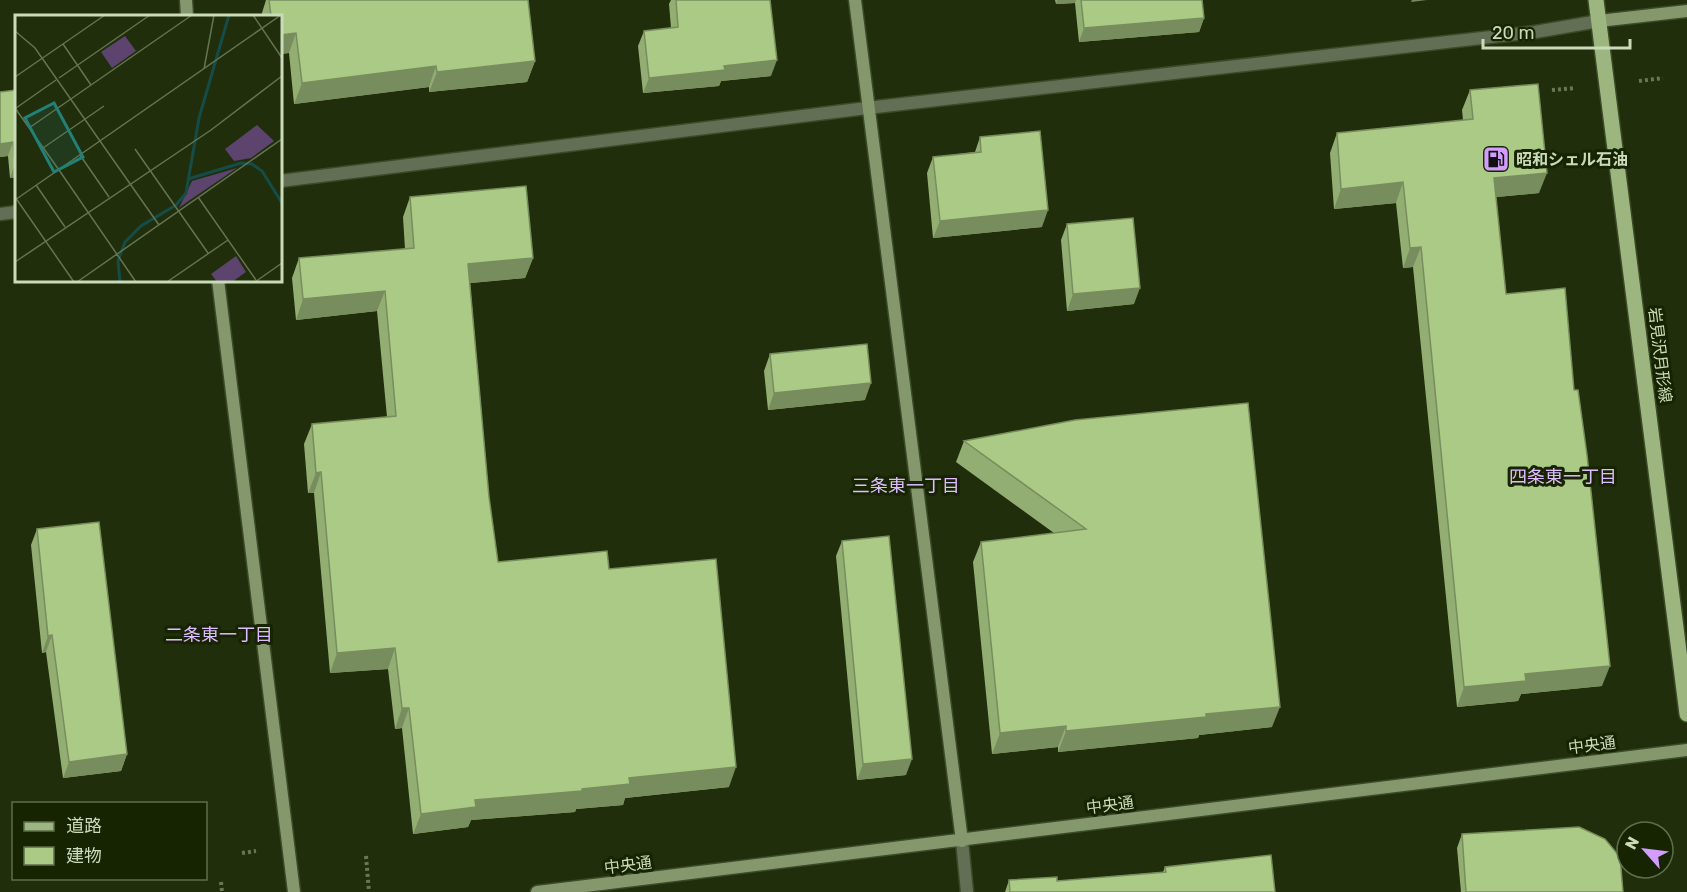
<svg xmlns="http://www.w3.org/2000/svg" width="1687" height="892" viewBox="0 0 1687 892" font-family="Rubik,'Noto Sans JP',sans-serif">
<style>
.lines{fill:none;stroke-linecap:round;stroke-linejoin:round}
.street-casing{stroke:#3b4a27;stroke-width:15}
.secondary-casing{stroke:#3b4a27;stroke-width:15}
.primary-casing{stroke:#3b4a27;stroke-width:18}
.path{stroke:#687754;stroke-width:4;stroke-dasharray:3 3;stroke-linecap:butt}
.street{stroke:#636f55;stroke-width:12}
.secondary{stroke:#84976d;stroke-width:12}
.primary{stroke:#9db680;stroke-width:15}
.wall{fill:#93ae72}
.shaded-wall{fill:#788d5d}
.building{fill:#abca85;stroke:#788d5d;stroke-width:1.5}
.labels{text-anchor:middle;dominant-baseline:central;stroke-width:6;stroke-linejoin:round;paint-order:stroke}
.poi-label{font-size:16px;font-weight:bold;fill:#cadbb9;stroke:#162402;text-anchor:start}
.street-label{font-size:16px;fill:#cadbb9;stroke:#162402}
.neighbourhood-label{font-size:18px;fill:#dfbbff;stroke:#162402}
.inset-river{fill:none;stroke:#164c48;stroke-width:3}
.inset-road{fill:none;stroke:#647351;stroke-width:1.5}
.view{fill:#228076;fill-opacity:0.15;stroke:#228076;stroke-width:3}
.inset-edge{fill:none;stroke:#cadbb9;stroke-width:3}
</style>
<rect width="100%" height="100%" fill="#202e0b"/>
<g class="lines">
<defs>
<path id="street" d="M280,181L867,108L1535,32L1599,21
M0,214L16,212
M962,841L967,892"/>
<path id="secondary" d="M186,0L187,16
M855,0L962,841
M1599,21L1687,11
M218,280L294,892
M537,892L1687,750"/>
<path id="primary" d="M1596,0L1687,714"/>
</defs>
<use href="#street" class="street-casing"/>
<use href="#secondary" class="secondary-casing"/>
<use href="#primary" class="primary-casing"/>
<path class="path" d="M1639,81L1663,78
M1552,90L1575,88
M242,853L256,851
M366,856L369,892
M221,882L222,892"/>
<use href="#street" class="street"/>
<use href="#secondary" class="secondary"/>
<use href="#primary" class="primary"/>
</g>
<path class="wall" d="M266,0H528L535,61L527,82L429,92V87L294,104L289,53L280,54V16H261Z
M671,0H770L771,76L721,81L719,86L643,93L638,46L644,31L671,28L669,4Z
M1055,0H1202L1204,18L1199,32L1079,42L1075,3L1056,4Z
M16,90V177L10,178L8,156L0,157V92Z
M1470,90L1539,193L1496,197L1506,294L1602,686L1521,694L1518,701L1457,707L1413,267L1403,268L1396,203L1334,209L1330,153L1337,133L1463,120L1462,110Z
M980,137L1042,227L933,238L927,173L933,157L975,152Z
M410,197L533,258L525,278L470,283L489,497L498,562L609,569L729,787L625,798L623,805L576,809L575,812L471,820L468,827L413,834L402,728L395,729L388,669L330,673L314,493H308L304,444L312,424L387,417L377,311L296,320L292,278L299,258L405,249L403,217Z
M1067,224L1134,304L1067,311L1061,240Z
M770,354L865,400L768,410L764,371Z
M1075,420L1272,727L1199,735L1198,738L1058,752V747L992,754L973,562L981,542L1054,533L956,462L964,441Z
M37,529L127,754L121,771L63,778L46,652L42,653L31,545Z
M842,541L906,775L857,780L836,556Z
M1462,834L1623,892H1461L1457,848Z
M1165,867L1275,892H1005L1009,880L1057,881L1163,872Z"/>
<path class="shaded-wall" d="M1057,0H1076L1075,3L1056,4Z
M1412,0H1427L1411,2Z
M1204,18L1199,32L1079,42L1084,28Z
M296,33L289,53L280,54V35Z
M777,60L771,76L721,81L719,86L643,93L649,78L724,66Z
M535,61L527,82L429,92L437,72Z
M436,66L429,87L294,104L302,83Z
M13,142L8,156L0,157V144Z
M15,164H16V177L10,178Z
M1547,173L1539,193L1487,198L1494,178Z
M1403,182L1396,203L1334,209L1341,189Z
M1048,210L1042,227L933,238L940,221Z
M1421,247L1413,267L1403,268L1410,248Z
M533,258L525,278L461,284L468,264Z
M1140,288L1134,304L1067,311L1073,294Z
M385,291L377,311L296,320L303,299Z
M871,383L865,400L768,410L774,393Z
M321,472L314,493H308L316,473Z
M52,635L46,652L42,653L48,636Z
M395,648L388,669L330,673L337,653Z
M1610,666L1602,686L1521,694L1518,701L1457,707L1464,687L1525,674Z
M1280,707L1272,727L1199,735L1198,738L1058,752L1066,731L1206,714Z
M402,708H409L402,728L395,729Z
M1066,726L1058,747L992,754L1000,733Z
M127,754L121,771L63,778L69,762Z
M912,759L906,775L857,780L863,764Z
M736,767L729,787L625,798L623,805L576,809L575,812L471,820L468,827L413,834L421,814L475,800L582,789L629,778Z"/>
<path class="building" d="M269,0H528L535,61L437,72L436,66L302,83L296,33L280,35V16H271Z
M676,0H770L777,60L724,66L725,70L649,78L644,31L678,27Z
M1081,0H1202L1204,18L1084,28Z
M1538,84L1547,173L1494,178L1506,294L1565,288L1574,390H1578L1587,455L1610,666L1525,674L1526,681L1464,687L1421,247L1410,248L1403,182L1341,189L1337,133L1473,119L1470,90Z
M16,90V164H15L13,142L0,144V92Z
M1040,131L1048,210L940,221L933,157L981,152L980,137Z
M526,186L533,258L468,264L489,497L498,562L607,551L609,569L716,559L736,767L629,778L630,784L582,789V791L475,800L476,807L421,814L409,708H402L395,648L337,653L321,472L316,473L312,424L396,416L385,291L303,299L299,258L414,248L410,197Z
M1133,218L1140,288L1073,294L1067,224Z
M867,344L871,383L774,393L770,354Z
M1248,403L1280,707L1206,714V717L1066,731V726L1000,733L981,542L1086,529L964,441L1075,420Z
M99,522L127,754L69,762L52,635L48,636L37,529Z
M889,536L912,759L863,764L842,541Z
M1579,827L1605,839L1620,857L1623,892H1466L1462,834Z
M1271,855L1275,892H1010L1009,880L1057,877V881L1166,872L1165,867Z"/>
<defs>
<symbol id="fuel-square" viewBox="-11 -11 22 22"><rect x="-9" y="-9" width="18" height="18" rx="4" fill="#d29dfd" stroke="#162402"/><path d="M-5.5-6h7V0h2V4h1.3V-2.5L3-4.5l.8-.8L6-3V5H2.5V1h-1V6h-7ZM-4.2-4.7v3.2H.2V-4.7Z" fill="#111"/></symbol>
</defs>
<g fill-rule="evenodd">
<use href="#fuel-square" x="1481" y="144" width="30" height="30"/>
</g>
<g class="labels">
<g class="poi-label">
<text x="1516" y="159">昭和シェル石油</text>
</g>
<g class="street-label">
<text transform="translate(1660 355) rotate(83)">岩見沢月形線</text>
<text transform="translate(1592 745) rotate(-7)">中央通</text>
<text transform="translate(1110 805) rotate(-7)">中央通</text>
<text transform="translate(628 865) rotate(-7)">中央通</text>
</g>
<g class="neighbourhood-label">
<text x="1563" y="477">四条東一丁目</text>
<text x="906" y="486">三条東一丁目</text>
<text x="219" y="635">二条東一丁目</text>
</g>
</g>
<g transform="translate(15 15)">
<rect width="267" height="267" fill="#202e0b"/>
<path d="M110,21L121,36L97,53L86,37ZM242,110L259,126L236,143L219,146L210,134ZM222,153L172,187L164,193L177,166ZM221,241L231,257L217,267H202L196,259Z" fill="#5c446f"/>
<path class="inset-river" d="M173,164L226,148L237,149L247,156L267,188M105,267L103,246L110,227L126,211L161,190L171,178L184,103L214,0"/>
<path class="inset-road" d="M238,0L267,43M0,16L20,33L85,126M48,29L76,70M189,54L199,0M0,62L90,0M44,63L135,0M0,93L44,155M1,93L41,65M14,113L177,0M85,126L144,210M28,133L89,91M120,134L193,238M65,140L94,182M44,155L121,267M21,170L50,212M0,182L59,267M183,182L241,265M0,185L266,0M0,247L196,115L267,61M62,267L267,124M152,267L213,225M240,267L267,248"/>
<path class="view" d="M39,88L68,142L39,157L10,103Z"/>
<rect width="267" height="267" class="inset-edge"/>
</g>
<rect x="12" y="802" width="195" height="78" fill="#162402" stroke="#5e6d4b" stroke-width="1.5"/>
<rect x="24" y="822" width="30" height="9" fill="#9db680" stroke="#5e6d4b" stroke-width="1.5"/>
<text x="66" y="832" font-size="18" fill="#cadbb9">道路</text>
<rect x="24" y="847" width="30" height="18" fill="#abca85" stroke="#5e6d4b" stroke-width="1.5"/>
<text x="66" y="862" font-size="18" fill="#cadbb9">建物</text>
<g transform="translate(1645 850) rotate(298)"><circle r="28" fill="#162402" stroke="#5e6d4b" stroke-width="1.5"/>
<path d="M0-4.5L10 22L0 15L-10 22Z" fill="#d29dfd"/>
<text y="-9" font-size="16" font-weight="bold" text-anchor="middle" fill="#cadbb9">N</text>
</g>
<path d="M1483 39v9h147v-9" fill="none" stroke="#cadbb9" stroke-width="3"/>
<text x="1492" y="39" font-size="18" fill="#cadbb9" stroke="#162402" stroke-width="4.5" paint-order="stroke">20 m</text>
</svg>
